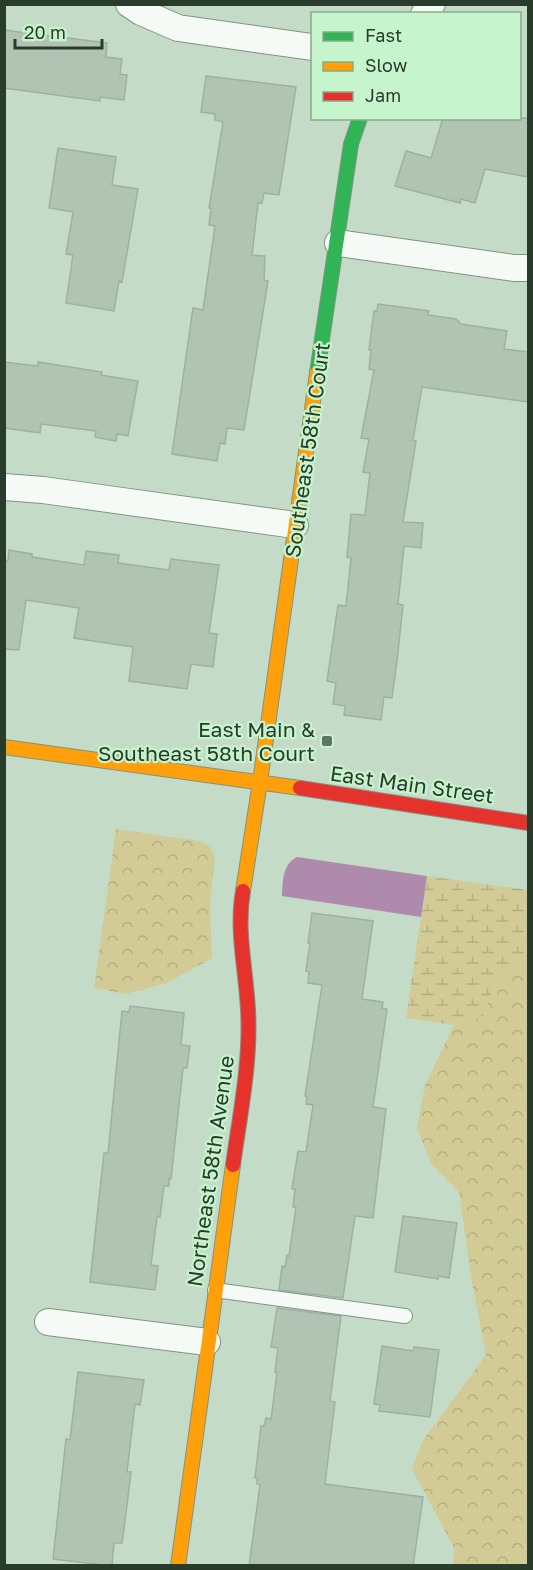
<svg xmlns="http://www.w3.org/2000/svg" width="533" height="1570" viewBox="0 0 533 1570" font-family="'Golos Text',sans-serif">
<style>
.forest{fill:url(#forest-crowns)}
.wetland{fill:url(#wetland-marsh)}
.water{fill:#ae8bad}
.building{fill:#b1c4b3;stroke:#9eb1a0;stroke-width:1.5}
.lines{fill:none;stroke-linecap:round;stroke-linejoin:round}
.lane-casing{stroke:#809383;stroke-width:16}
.street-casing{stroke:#809383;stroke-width:28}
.fast-casing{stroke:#809383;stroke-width:16}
.slow-casing{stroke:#809383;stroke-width:16}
.jam-casing{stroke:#809383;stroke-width:16}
.lane{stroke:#f6faf7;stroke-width:14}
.street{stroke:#f6faf7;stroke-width:26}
.fast{stroke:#30b455;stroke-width:14}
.slow{stroke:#ff9f0a;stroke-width:14}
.jam{stroke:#e5322d;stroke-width:14}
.poi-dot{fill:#5f7462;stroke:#c6f4cc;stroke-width:2}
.labels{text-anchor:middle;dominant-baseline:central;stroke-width:4.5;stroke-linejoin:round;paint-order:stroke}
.street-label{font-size:21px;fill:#293c2c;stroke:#c6f4cc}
.poi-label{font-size:21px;fill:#293c2c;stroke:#c6f4cc;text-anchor:end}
</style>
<defs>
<pattern id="forest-crowns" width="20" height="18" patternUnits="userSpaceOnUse" patternTransform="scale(1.5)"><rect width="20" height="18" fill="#d2cb96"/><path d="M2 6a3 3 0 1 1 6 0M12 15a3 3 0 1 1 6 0" fill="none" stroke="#b4af81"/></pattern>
<pattern id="wetland-marsh" width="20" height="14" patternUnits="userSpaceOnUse" patternTransform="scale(1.5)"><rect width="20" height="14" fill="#d2cb96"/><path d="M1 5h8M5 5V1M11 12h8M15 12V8" fill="none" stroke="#b4af81"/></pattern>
</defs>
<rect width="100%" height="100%" fill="#c4dcc7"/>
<path class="forest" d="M116,829L200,841L209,846L215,856L210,903L212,958L167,983L126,994L94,988Z
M528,956V1565H453L454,1548L412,1469L423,1440L486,1355L472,1283L459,1192L432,1165L417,1128L425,1085L454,1025L483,1017C493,985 500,975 528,956Z"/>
<path class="wetland" d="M427,876L528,890V956C500,975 493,985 483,1017L454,1025L406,1018Z"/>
<path class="water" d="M297,857L427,876L421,917L282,896C283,881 282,865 297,857Z"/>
<path class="building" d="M4,30L107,43L106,57L122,59L120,74L127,75L124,100L100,97V101L4,88Z
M206,76L296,87L279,195L264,193L262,203H258L252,255L265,256L264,280L268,281L244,430L227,428L225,444L220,443L217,461L172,454L193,308L203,310L215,226L209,225L211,208H209L223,122L215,120V114L201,112Z
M443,118H528V177L485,169L475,203L461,199L460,203L395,186L406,151L431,158Z
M58,148L116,157L112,185L138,189L122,282L119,281L114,311L66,303L73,255L66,254L73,212L49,208Z
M378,304L429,311L428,315L456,319L461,324L507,331L504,349L528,352V402L422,387L413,440L416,441L403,522L423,523L421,548L404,546L398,604L403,605L397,661L392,698L384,697L381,720L344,715L345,706L333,704L336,683L327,681L338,605L346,606L351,558L347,557L351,514L365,515L370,473L363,472L369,439L361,438L374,370L369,369L371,350H369L374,311H377Z
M4,362L38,366V362L102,372L101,375L138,381L128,436L117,434L116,441L95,437L96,431L41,424L40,433L4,428Z
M9,550L32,554V557L84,565L86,551L119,555L118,563L169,570L171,559L219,565L209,633L217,634L213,667L191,664L187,689L129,681L133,647L74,638L79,608L26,600L19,650L4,649V560L8,561Z
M312,913L373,921L362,999L383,1002L382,1008L387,1009L373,1107L386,1109L373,1218L355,1216L343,1298L279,1290L282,1266L285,1267L287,1255L289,1256L296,1207H293L295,1189H292L298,1151L306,1152L313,1105L306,1104L307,1097L305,1096L322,985L308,983L309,972L306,971L310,943H308Z
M130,1006L184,1013L181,1045L190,1046L187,1068H183L171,1179H169V1186H164L160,1217H157L151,1265L158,1266L155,1290L90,1282L104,1153H108L122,1011L129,1012Z
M403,1216L457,1223L449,1278L439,1276L438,1279L395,1272Z
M277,1308L341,1316L330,1401L335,1402L325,1484L423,1497L413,1566H249L260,1485L257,1484V1478H255L261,1426H264L266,1418L271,1419L277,1373L275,1372L278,1348L271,1347Z
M382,1346L413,1351L414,1347L439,1350L430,1417L379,1411L380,1405L374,1404Z
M78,1372L144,1380L140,1405L135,1404L127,1472H131L123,1537L122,1543H114L112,1566L53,1559L66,1439L70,1440Z"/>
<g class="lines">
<defs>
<path id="lane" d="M215,1290L405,1316"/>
<path id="street" d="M129,4L141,12L178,28L312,47
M424,14L432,4
M338,243L514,268H528
M4,487L43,490L295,525
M48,1322L207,1342"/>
<path id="fast" d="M317,373L351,144L360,118"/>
<path id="slow" d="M4,747L300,788
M243,891L260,782L317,373
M178,1566L233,1165"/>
<path id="jam" d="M300,788L528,823
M233,1165C240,1114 251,1061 248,1010C246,969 236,931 243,891"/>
</defs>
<use href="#lane" class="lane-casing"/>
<use href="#street" class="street-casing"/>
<use href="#fast" class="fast-casing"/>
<use href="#slow" class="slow-casing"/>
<use href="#jam" class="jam-casing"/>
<use href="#lane" class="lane"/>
<use href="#street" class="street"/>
<use href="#fast" class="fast"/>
<use href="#slow" class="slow"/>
<use href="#jam" class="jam"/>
</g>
<rect class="poi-dot" x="321" y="735" width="12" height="12" rx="3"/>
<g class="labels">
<g class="street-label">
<text transform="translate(307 450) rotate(-82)">Southeast 58th Court</text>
<text transform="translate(412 784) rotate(8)">East Main Street</text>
<text transform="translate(210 1171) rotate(-82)">Northeast 58th Avenue</text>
</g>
<g class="poi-label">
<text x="315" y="729">East Main &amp;<tspan x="315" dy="24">Southeast 58th Court</tspan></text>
</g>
</g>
<rect width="533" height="1570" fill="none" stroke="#293c2c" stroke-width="12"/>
<rect x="311" y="12" width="210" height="108" fill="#c6f4cc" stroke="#87aa8c" stroke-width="1.5"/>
<rect x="323" y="32" width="30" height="9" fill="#30b455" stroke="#87aa8c" stroke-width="1.5"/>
<text x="365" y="42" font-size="18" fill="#293c2c">Fast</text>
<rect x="323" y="62" width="30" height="9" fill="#ff9f0a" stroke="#87aa8c" stroke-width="1.5"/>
<text x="365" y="72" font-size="18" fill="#293c2c">Slow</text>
<rect x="323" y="92" width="30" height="9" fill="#e5322d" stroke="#87aa8c" stroke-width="1.5"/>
<text x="365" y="102" font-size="18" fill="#293c2c">Jam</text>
<path d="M15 39v9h87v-9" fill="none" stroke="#293c2c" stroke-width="3"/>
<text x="24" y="39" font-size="18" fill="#293c2c" stroke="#c6f4cc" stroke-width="4.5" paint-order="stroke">20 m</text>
</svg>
